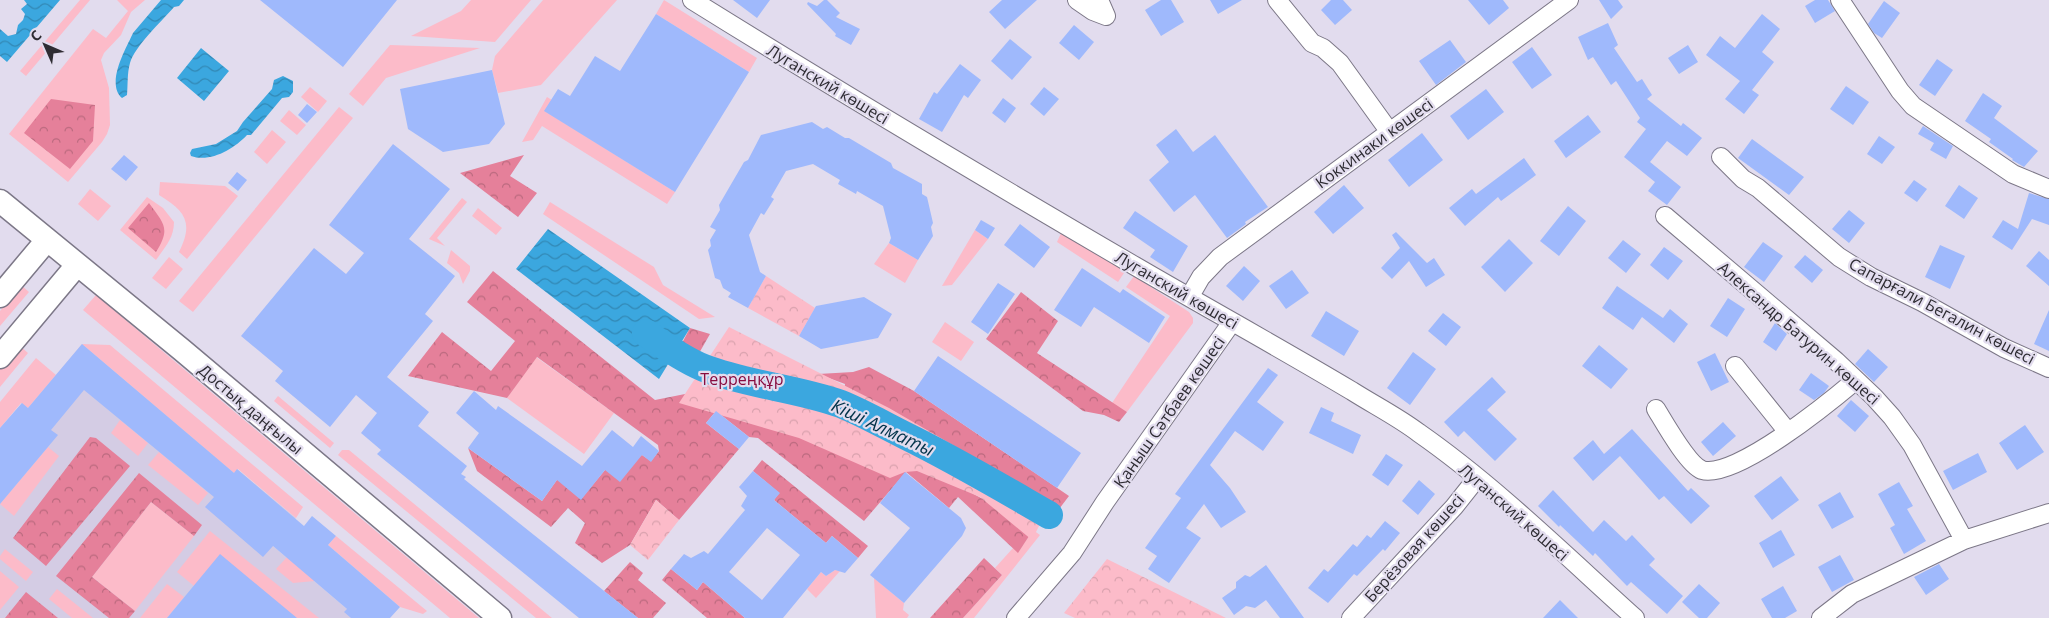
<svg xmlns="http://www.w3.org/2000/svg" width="2049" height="618" viewBox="0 0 2049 618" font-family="'Open Sans',sans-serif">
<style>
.built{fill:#d4cce4}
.grass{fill:#fcbbc9}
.forest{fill:url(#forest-crowns)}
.park{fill:url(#park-crowns)}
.water{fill:url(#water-waves)}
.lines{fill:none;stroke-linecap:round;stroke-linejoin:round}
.river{stroke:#3ba7df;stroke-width:28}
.building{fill:#9fb9fc;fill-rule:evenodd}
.minor-casing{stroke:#7c7787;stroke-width:20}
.major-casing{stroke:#7c7787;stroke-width:25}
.minor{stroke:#fff;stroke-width:18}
.major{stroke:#fff;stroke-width:22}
.labels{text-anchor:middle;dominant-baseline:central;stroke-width:4.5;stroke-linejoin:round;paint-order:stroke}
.street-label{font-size:16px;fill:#2e2c33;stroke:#e2dcee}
.park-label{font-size:16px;fill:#880d40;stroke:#e2dcee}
.water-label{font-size:18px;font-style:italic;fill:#013148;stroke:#e2dcee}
</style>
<defs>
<pattern id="forest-crowns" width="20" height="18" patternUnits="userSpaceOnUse" patternTransform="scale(1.25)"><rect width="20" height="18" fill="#e5809a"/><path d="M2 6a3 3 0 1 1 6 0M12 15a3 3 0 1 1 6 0" fill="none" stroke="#ba697e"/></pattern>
<pattern id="park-crowns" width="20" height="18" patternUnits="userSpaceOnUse" patternTransform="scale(1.25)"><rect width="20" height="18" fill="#fcbbc9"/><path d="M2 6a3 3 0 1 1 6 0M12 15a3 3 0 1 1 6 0" fill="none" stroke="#d8a1ad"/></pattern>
<pattern id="water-waves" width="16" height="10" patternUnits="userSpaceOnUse" patternTransform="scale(1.25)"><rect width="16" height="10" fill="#3ba7df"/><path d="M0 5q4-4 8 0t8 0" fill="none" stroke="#3288b5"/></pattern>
</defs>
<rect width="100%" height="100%" fill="#e2dcee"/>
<path class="built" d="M82,344L234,472L237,469L296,518L273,546L347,609L351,618H0V428L22,403L28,408Z"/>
<path class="grass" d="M80,0H90L26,76L20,71Z
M117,0H145L131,12L121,35L104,53L101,60L109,88L110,125L107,134L102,142L68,182L9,134L93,29L106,38L128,11Z
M471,0H531L495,42L411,36L461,11Z
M543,0H617L541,85L498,93L492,70L495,56Z
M664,0L757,58L749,72L656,14Z
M390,45L480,48L386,78L363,106L349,94Z
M310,87L327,101L318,112L301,97Z
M547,97L552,100L545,111L675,192L667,204L542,126L533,140L522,142Z
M339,107L353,118L193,312L179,301Z
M289,110L306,125L297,135L280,121Z
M272,130L286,142L267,164L254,152Z
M160,182L225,186L238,196L187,259L179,252C194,222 185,211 159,195Z
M90,189L111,206L98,221L78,204Z
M147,197L163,208L174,222C174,238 165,247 156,260L120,230Z
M462,198L467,202L437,238L445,246L429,239Z
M550,202L654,267L663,285L715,317L699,319L543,214Z
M478,208L502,228L496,235L472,216Z
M975,230L988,239L952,285L942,286Z
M1062,231L1126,270L1118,282L1057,242Z
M889,243L918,260L905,283L874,264Z
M451,250L470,266V271L463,284L459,273L447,263Z
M169,257L183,269L166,289L152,278Z
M1134,276L1189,312L1193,318V323L1127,412L1112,403L1170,316L1126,287Z
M21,285L29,292L0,326V311Z
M96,295L479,618H450L83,310Z
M945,322L974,342L961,361L932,342Z
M82,344L110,345L303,507L296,518L238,469L234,473Z
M20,346L28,353L0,387V369Z
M536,357L614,413L584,454L507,398Z
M36,358L56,375L28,408L21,403L0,428V402Z
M278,396L334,443L330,448L274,401Z
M120,420L148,443L138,456L111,433Z
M48,447L59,456L14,516L0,504Z
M342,450H349L552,618H536L338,455Z
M159,452L208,493L198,505L148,465Z
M151,502L194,536L135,611L92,577Z
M1033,530L1040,535L974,618H963L1002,575L995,568L1013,548L1018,552Z
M210,531L319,618H297L194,586L177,572Z
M336,536L427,611L423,614L400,607L328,545Z
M5,549L33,572L26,581L0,559V556Z
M287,557L315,581L293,583L276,569Z
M835,570L840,571L816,598L807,589L821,572L826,576Z
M0,571L19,587L0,610Z
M874,578L904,603L903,610L909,615L907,618H876Z
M167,584L184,597L167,618H140Z
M57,589L93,618H72L49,599Z"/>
<path class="forest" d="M51,99L95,105L93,141L70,169L24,133Z
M524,155L510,176L537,193L518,217L460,173Z
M149,203C164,224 171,228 156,252L128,228Z
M493,271L655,400L685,394L926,468L1003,510L1033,530L1018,553L958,497L949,508L906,472L864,521L758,438L749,437L716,411L706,423L739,449L679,520L656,500L630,545L602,563L575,543L585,523L568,508L551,527L477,471L468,448L542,501L566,467L576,475L566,487L581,499L605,470L642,455L651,461L659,451L658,445L537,357L507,398L408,376L442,332L491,371L515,341L467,302Z
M1021,292L1058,321L1037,353L1127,412L1119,422L1104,415L1083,411L986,339Z
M690,328L710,334L698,355L681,345Z
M869,367L914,391L1069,496L1056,513L927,439L843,399L845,384L818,374L853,372Z
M90,437L96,438L130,466L46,566L13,538Z
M762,460L868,546L858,558L832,536L826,543L774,500L779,493L753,471Z
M139,473L202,525L194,536L151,502L92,577L135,611L129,618H109L56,576Z
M984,558L1002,575L963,618H930Z
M630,562L643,573L638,580L666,603L653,618H638L604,591Z
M671,569L697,590L703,582L745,618H707L662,580Z
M26,592L58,618H5Z"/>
<path class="park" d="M766,276L815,308L799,336L748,308Z
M729,327L889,408L1051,502L1032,540L980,497L917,471L905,472L890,478L799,438L679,403Z
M656,500L679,520L648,560L630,545Z
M1107,559L1226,618H1075L1064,613Z"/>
<path class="water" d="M24,0H60L7,62L0,56V29L8,36L16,34L18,25L23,20L25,14L21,9L27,4Z
M161,0H184L179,6L174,7C161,22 135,46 130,63C127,74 128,84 127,95L122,98C105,83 127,47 133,33Z
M201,48L229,71L204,101L177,78Z
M283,76L293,81V92L289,97L282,98L251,135H247C234,149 210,163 191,156L190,153L192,149L216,144L237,131L243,122L272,89L274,80Z
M548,229L690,328L659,379L516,269Z"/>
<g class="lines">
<path class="river" d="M646,333C664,346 684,360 704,368C748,385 796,388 841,404C863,413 884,425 906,436C955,460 1002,488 1049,515"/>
</g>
<path class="building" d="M260,0H397L343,67Z
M733,0H770L757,18Z
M824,0H827L840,13L836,17L860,29L851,45L835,36L836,34L807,4L808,2L817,6Z
M1002,0H1037L1005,29L989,12Z
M1161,0H1171L1184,22L1161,36L1145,10Z
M1210,0H1242L1218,14Z
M1331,0H1343L1352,10L1335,25L1321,10Z
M1468,0H1503L1509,8L1489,25Z
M1599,0H1618L1623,7L1611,19Z
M1815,0H1828L1835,11L1815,23L1805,6Z
M1884,1L1900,13L1882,38L1874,33L1868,24Z
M656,14L749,72L675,192L544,111L558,89L570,96L595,56L620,71Z
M1762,14L1780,29L1762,52L1774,62L1752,90L1759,95L1744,114L1725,99L1740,81L1706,55L1720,36L1735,48Z
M1608,23L1618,45L1614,48L1637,82L1642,79L1652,95L1647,99L1681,126L1683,123L1702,138L1687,156L1667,141L1650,162L1681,187L1667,205L1648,191L1655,182L1624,157L1646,129L1637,122L1640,118L1616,81L1611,85L1593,57L1588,60L1578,37Z
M1074,25L1094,42L1079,60L1059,43Z
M1010,39L1032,57L1012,80L991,61Z
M1450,40L1466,62L1436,85L1419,61Z
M1688,45L1698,62L1679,74L1668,58Z
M1532,47L1552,75L1532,89L1512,62Z
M1937,59L1953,70L1935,96L1919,85Z
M960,64L981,80L968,98L964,95L942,132L919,119L934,92L937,94Z
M492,70L505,124L489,144L443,152L408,129L400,89Z
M1846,86L1869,102L1853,125L1830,109Z
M1044,87L1059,99L1044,116L1030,104Z
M1486,89L1504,112L1468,140L1450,116Z
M1983,93L2002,106L1994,118L2038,151L2024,167L2012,160L2013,159L1989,142L1991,139L1965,121Z
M1003,98L1016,108L1005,123L992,113Z
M307,104L317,112L307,123L298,115Z
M1588,115L1601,132L1566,158L1554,141Z
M812,122L823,129L827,127L845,138H849L891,163L893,168L922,184V194L927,197L933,223L931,227L933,236L918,260L889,243L891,238L883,206L857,191L856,194L838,184L840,180L813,164L786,171L771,197L774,199L764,215L761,213L749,235L760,272L766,276L748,308L728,297L731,293L723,288L720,280L715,278L708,250L711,246L710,240L716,230L710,227L720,210L719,205L744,162L748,160L761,135Z
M1923,126L1953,146L1946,159L1930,150L1934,143L1918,134Z
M1176,129L1193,152L1215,135L1268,207L1245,222L1246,224L1227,238L1195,195L1174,212L1149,180L1169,162L1156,145Z
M1422,133L1443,160L1409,187L1388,160Z
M1879,136L1895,147L1882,164L1867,154Z
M1752,139L1804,177L1789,195L1738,158Z
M393,144L450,189L409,239L455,276L425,314L433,321L387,377L429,412L418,426L467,466L461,474L466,477L464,479L638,618H579L377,454L381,450L361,433L377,413L356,395L330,427L275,381L283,371L241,336L314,248L346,274L364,253L329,225Z
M124,155L138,167L126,181L111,169Z
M1524,158L1536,175L1501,201L1498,197L1465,226L1449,208L1472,189L1476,194Z
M237,172L247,180L238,191L228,183Z
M1914,180L1927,189L1917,202L1904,193Z
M1344,185L1364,208L1333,234L1314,212Z
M1959,185L1978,198L1964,219L1945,206Z
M2029,193L2049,199V225L2032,219L2012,250L1992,237L2003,220L2018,229Z
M1568,206L1586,221L1559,256L1540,241Z
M1849,210L1865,223L1849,243L1832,229Z
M1135,211L1188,246L1173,272L1150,257L1155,250L1123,228Z
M981,220L995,228L988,239L975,230Z
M1020,224L1050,247L1034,268L1004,245Z
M1396,232L1427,263L1434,258L1445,275L1426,287L1409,261L1392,279L1381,268L1400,248L1392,235Z
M1509,239L1533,263L1505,292L1481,267Z
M1623,240L1641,254L1626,273L1608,258Z
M1763,242L1783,256L1764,282L1744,267Z
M1940,245L1965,256L1950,289L1925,277Z
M1664,247L1683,261L1668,280L1650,265Z
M2039,251L2049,260V286L2026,266Z
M1805,255L1823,270L1812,283L1794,267Z
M1244,266L1260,281L1243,301L1226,286Z
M1082,268L1120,293L1123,289L1165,317L1149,343L1094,307L1081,327L1054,310Z
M1292,270L1309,293L1286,309L1269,286Z
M998,283L1015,294L988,334L971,322Z
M1617,286L1663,318L1670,309L1688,324L1674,343L1642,317L1633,330L1602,308Z
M864,297L892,314L878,338L821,349L799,336L816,306Z
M1728,298L1745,309L1727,337L1710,326Z
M2049,310V351L2034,344Z
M1326,311L1359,331L1344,356L1311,336Z
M1443,313L1461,327L1446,346L1428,331Z
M1775,323L1787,334L1776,351L1763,342Z
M82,344L234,473L237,469L304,526L312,516L336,536L328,545L400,607L390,618H351L344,612L347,609L273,546L263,557L205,507L214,497L84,390L51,430L58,435L0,504V428L22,403L28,408Z
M1599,345L1628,369L1611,389L1582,366Z
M1868,349L1888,367L1874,382L1855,364Z
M1413,352L1436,369L1410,405L1387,388Z
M1715,353L1729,382L1711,391L1697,362Z
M938,356L1081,453L1057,488L914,391Z
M1268,368L1278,375L1257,402L1284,422L1263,451L1235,431L1210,465L1230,488L1246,512L1221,528L1204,504L1186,528L1201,538L1169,583L1148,569L1157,556L1145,548L1181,498L1175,494Z
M1811,373L1829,386L1824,393L1814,400L1799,390Z
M1492,377L1506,392L1487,410L1517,439L1495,461L1464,431L1458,437L1444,422Z
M474,391L496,410L498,406L582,466L612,430L633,447L641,436L659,451L651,462L642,455L620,482L605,470L581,500L557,480L542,501L468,448L479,433L456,413Z
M1851,400L1869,416L1855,432L1837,416Z
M1321,407L1334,413L1331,421L1361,435L1353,454L1309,433Z
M716,411L749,437L739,449L706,423Z
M1723,422L1736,436L1713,456L1701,442Z
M2025,425L2044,452L2017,470L1999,443Z
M1632,429L1688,491L1691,488L1710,506L1691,524L1664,496L1659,500L1620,456L1593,481L1573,458L1593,440L1604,454Z
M1978,453L1987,472L1953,490L1943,471Z
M1386,454L1403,465L1388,486L1372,475Z
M753,471L780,493L774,500L826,543L832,536L858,558L845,573L835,570L826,576L821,572L783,618H745L703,582L697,590L671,569L684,554L691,558L704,551L708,554L745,510L741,506L747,496L739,487ZM767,528L800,555L762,600L729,572Z
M905,472L961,518L966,528L962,536L904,603L870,575L910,528L880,503Z
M1781,476L1799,500L1772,520L1754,496Z
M1419,480L1435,494L1418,515L1402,501Z
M1899,482L1913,506L1907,509L1926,541L1904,554L1890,528L1895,525L1878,494Z
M1553,490L1593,532L1604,520L1626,541L1632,535L1655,559L1649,565L1683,596L1667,614L1631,582L1627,586L1595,553L1593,556L1560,525L1559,527L1538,506Z
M1840,492L1854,517L1832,529L1818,505Z
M1385,521L1400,533L1385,551L1383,549L1357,576L1354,574L1328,603L1308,588L1324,569L1328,572L1353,544L1357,547L1367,535L1371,538Z
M1781,530L1795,555L1773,568L1759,543Z
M220,554L297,618H167Z
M1840,555L1854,580L1832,592L1818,567Z
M1939,564L1949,579L1926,595L1914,577Z
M1266,565L1279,583L1304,618H1280L1266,600L1255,608L1246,606L1234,615L1222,598L1236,588V582L1245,575L1250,577Z
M1699,584L1720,603L1707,618H1699L1682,602Z
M1783,586L1797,611L1785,618H1772L1761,599Z
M1560,600L1578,618H1543Z"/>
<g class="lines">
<defs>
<path id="minor" d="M692,0C838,91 986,179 1135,266C1207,308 1280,348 1352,391C1374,405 1398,417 1419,433C1495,486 1566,556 1635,618
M1077,0L1093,11L1106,16L1099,0
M1277,0L1312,43L1323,48L1340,63L1389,131
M1840,0L1900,91L1913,106L2013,174L2049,189
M1721,157L1743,179L1758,188L1839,257L1871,277L1922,302L2004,348L2049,368
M1665,216L1836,361L1874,397L1892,417L1912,445L1964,540
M1190,296L1201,277L1220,257L1569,0
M1735,366L1788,432
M1656,409C1664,422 1688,465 1702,470C1735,480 1831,401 1856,380
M1016,618L1072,553L1105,502L1232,322
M1351,618L1454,507L1477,478
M1821,618L1852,594L1964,540L2049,513"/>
<path id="major" d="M0,201L182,350L500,618
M0,296L47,240
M0,357L77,265"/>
</defs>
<use href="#minor" class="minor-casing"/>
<use href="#major" class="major-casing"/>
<use href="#minor" class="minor"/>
<use href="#major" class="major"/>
</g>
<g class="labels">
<g class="street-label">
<text transform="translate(828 84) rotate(31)">Луганский көшесі</text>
<text transform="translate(1374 143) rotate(-36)">Коккинаки көшесі</text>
<text transform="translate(1177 290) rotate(30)">Луганский көшесі</text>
<text transform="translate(1942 311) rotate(28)">Сапарғали Бегалин көшесі</text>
<text transform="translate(1799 333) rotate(41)">Александр Батурин көшесі</text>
<text transform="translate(251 409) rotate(40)">Достық даңғылы</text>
<text transform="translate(1169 412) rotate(-55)">Қаныш Сәтбаев көшесі</text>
<text transform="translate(1514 512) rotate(41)">Луганский көшесі</text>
<text transform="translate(1414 548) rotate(-48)">Берёзовая көшесі</text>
</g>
<g class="park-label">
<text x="742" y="379">Терреңқұр</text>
</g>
<g class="water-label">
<text transform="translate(883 427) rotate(25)">Кіші Алматы</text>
</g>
</g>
<g transform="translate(45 45) rotate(315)" stroke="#e2dcee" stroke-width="4" paint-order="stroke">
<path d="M0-4L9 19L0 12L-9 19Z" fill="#2e2c33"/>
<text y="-8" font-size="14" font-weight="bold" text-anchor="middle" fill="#2e2c33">С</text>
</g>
</svg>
